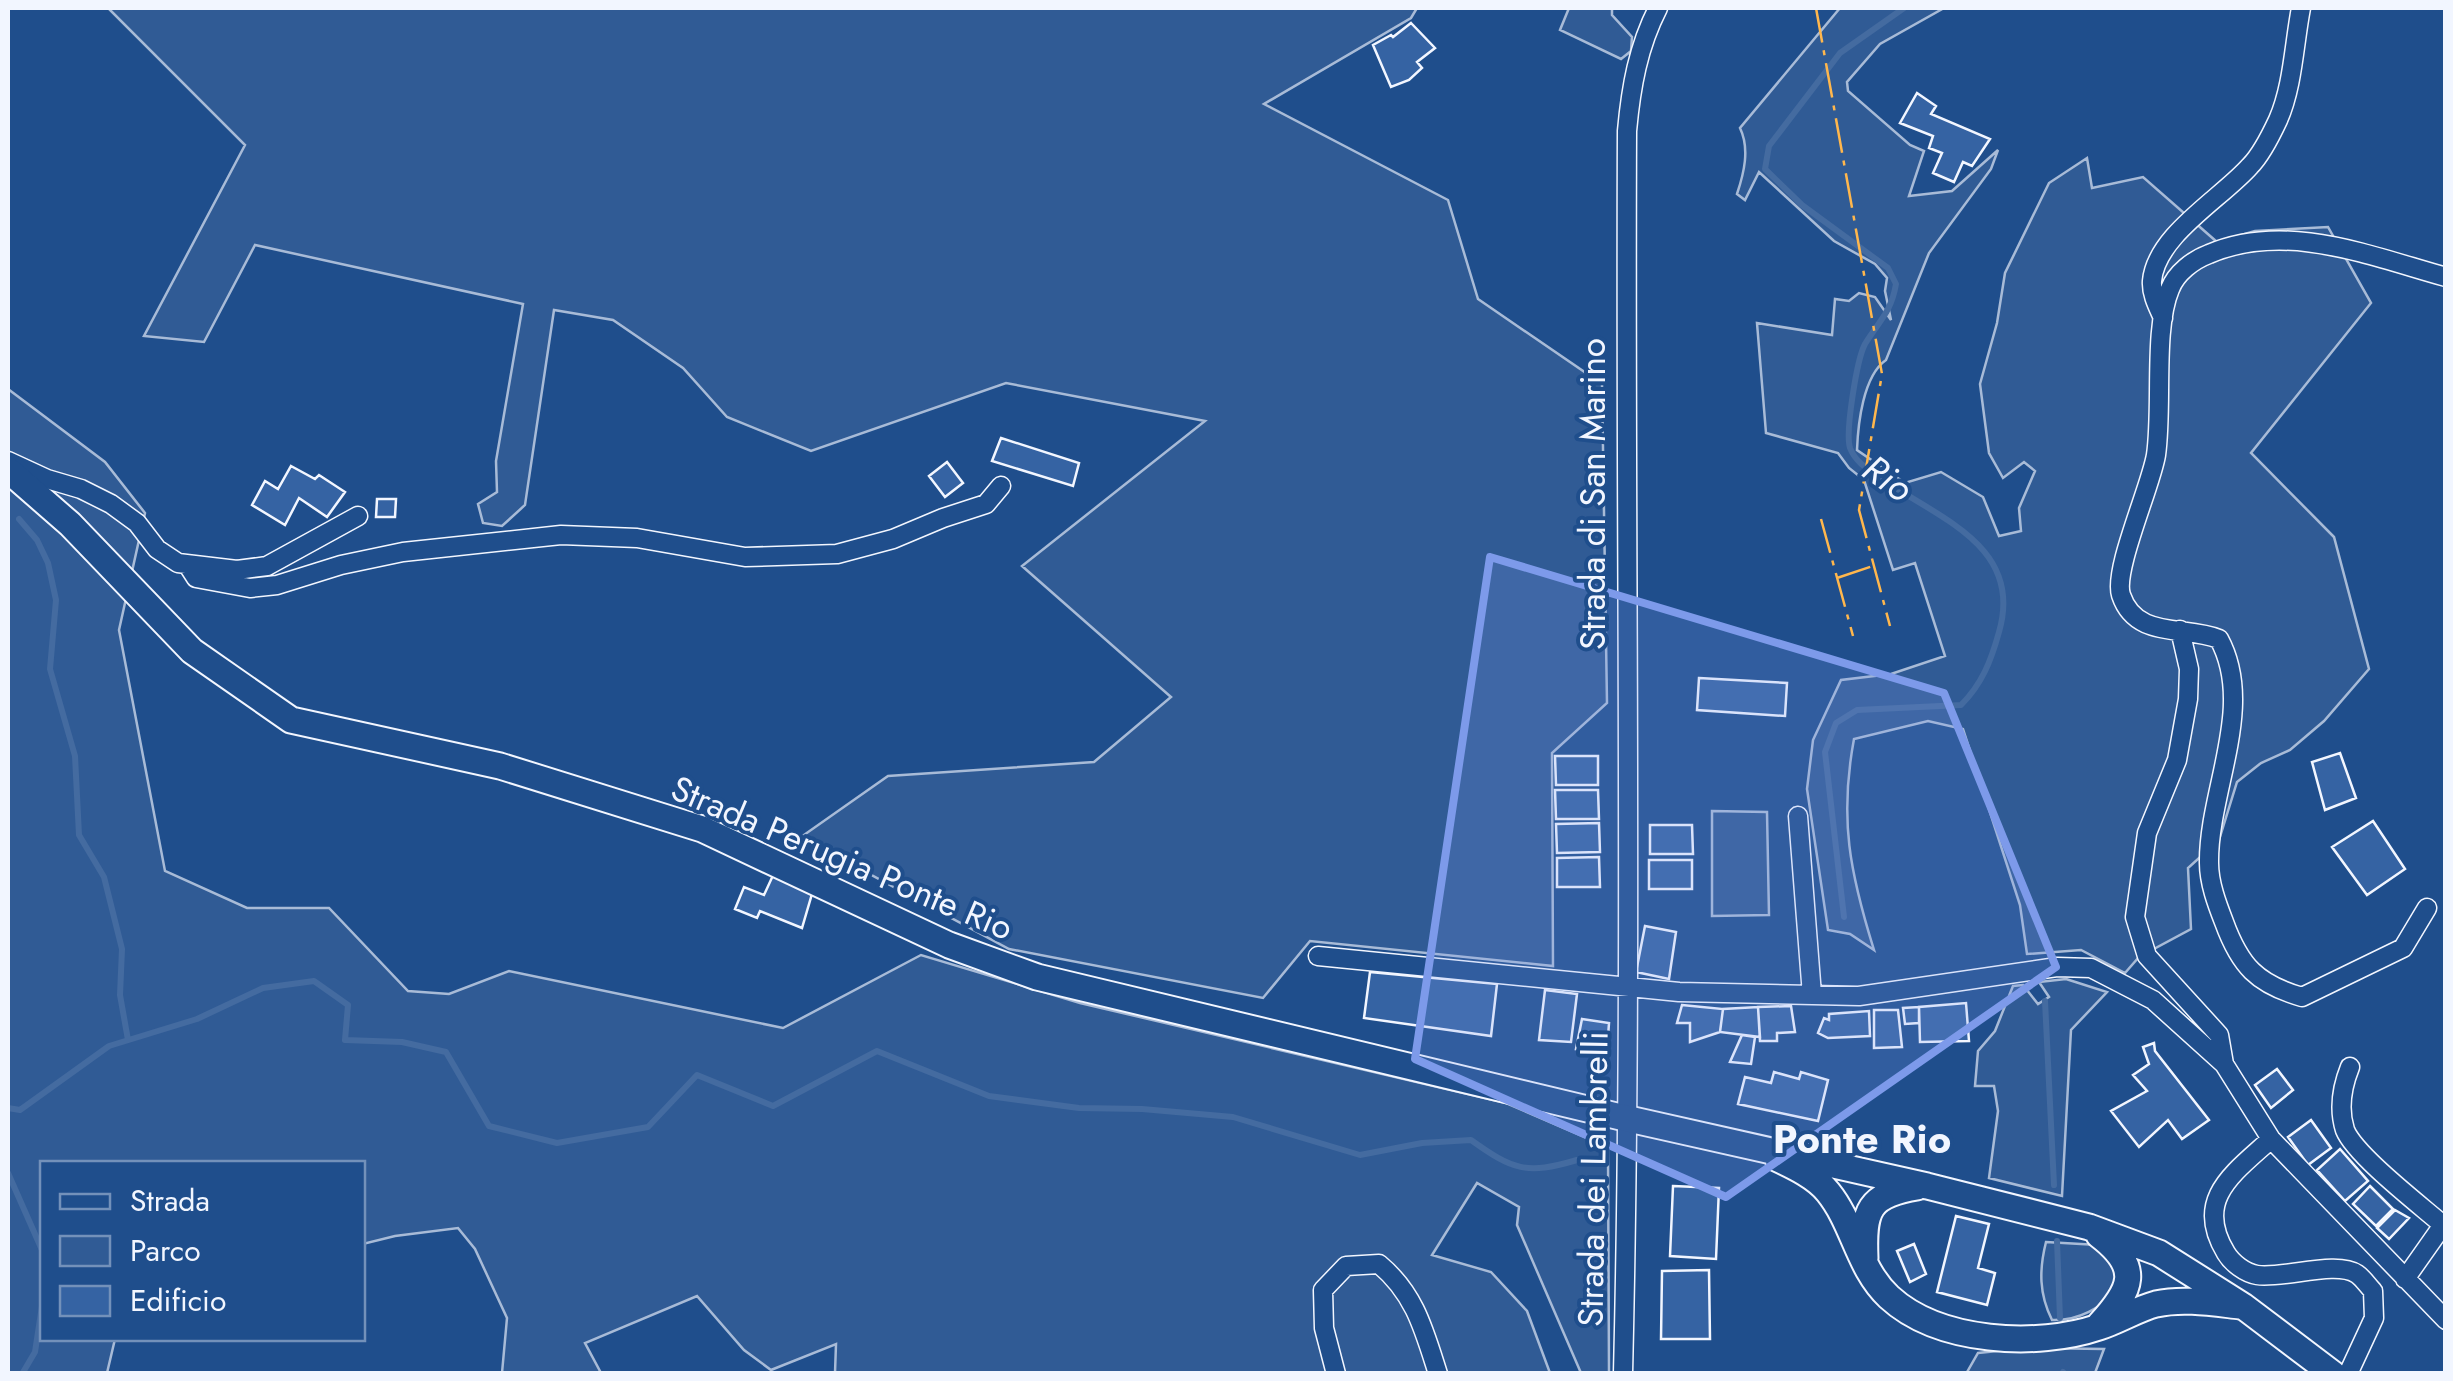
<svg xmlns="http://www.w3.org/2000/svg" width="2453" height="1381" viewBox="0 0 2453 1381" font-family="Jost,sans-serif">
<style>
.green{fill:#305b95;stroke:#a8bbd7;stroke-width:2.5}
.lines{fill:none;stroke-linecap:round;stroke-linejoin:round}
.stream{stroke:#446ba0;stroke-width:6}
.building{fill:#3563a3;stroke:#f2f6ff;stroke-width:2.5}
.minor-casing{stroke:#f2f6ff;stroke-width:21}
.secondary-casing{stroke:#f2f6ff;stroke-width:29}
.minor{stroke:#1f4e8c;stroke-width:18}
.secondary{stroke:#1f4e8c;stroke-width:25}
.power{stroke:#ffb74d;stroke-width:2.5;stroke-dasharray:35 8 5 8;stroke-linecap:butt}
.marked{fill:#7d9aea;fill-opacity:0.2;stroke:#7d9aea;stroke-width:8;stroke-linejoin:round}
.labels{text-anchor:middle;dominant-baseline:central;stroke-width:8;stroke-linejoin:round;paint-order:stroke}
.street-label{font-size:35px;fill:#f2f6ff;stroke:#1f4e8c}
.water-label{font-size:38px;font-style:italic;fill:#f2f6ff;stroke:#1f4e8c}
.quarter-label{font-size:40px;font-weight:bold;fill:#f2f6ff;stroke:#1f4e8c}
</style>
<rect width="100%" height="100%" fill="#1f4e8c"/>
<path class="green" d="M108,8H1417L1411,18L1264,104L1448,200L1478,299L1602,384L1607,703L1552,753L1553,966L1310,941L1263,998L1009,949L801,837L888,776L1094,762L1171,697L1022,566L1205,421L1006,383L811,451L727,417L683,368L613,320L554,310L525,505L502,526L483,523L478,504L497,492L496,461L523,304L255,245L204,342L144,336L245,145Z
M1569,8H1612V15L1632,37L1631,51L1621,59L1560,30Z
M1840,8H1944L1880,44L1847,82L1848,91L1910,145L1924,151L1909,196L1952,191L1998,150L1991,169L1929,253L1886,360C1863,376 1858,424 1857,450L1905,483L1941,472L1983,497L1999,536L2021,531L2019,508L2035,471L2024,462L2003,478L1989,453L1980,384L1997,323L2005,273L2049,183L2087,158L2092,188L2143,177L2217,242L2255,231L2328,227L2371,303L2251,453L2334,537L2369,669L2324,721L2290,750L2261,763L2237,782L2219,840L2188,868L2191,929L2139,957L2125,973L2081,950L2027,954L2020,905L1963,729L1928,721L1854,739C1839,819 1850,873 1874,950L1850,934L1828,930L1807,789L1813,740L1841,680L1891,674L1945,656L1915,563L1893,570L1864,480L1849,468L1838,453L1766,433L1757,323L1832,335L1835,299L1849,301L1859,293L1875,297L1891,320L1885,291L1887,278L1875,264L1834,241L1759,172L1745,200L1737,194C1744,173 1750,149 1740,128Z
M8,389L105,462L145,513L119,630L165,871L247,908H329L408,991L449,994L509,971L783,1028L921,955L1080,1003L1506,1103L1608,1147L1609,1373H1581L1517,1225L1519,1207L1477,1183L1432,1255L1491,1272L1527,1311L1550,1373H835L836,1344L771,1370L744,1350L697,1296L585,1343L601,1373H502L507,1318L475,1249L458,1228L395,1236L363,1244L362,1164H42V1338L115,1339L107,1373H8Z
M1712,811L1767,812L1769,915L1712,916Z
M2066,979L2107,992L2071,1030L2062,1196L1989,1178L1998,1111L1994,1086H1975L1978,1051L1995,1031L2013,986L2023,985L2038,1004L2049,997L2039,982Z
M2046,1242L2098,1245L2115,1257L2119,1288C2102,1308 2078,1321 2052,1320C2039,1294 2039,1270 2046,1242Z
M2027,1348L2104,1349L2095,1373L1966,1374L1978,1353Z"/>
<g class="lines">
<path class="stream" d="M19,519L37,540L48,563L56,600L50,669L75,756L79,835L104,877L122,949L120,995L128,1040
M1844,917L1825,752L1836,723L1857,710L1961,705C1982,684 1991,661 1999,632C2024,546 1938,518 1882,479C1869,470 1856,463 1850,448C1845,432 1857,359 1865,344C1879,321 1891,313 1896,284L1888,268L1802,205L1765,169L1769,146L1840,53L1904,8
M2045,1001L2054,1185
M8,1108L20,1110L109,1046L197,1019L263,988L314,981L348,1005L345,1040L402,1042L446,1052L489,1126L557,1143L648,1127L697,1075L773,1106L877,1051L989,1096L1079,1108L1142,1109L1233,1117L1360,1155L1422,1143L1471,1140C1513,1170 1526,1175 1577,1160
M8,1173L42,1250
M2057,1241L2060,1318
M22,1374L35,1352L42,1306
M2062,1374L2063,1372"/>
</g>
<path class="building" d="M1411,23L1435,48L1417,62L1422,68L1409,80L1391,87L1373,45L1391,35L1393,37Z
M1917,93L1936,106L1931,114L1990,139L1972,166L1963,162L1954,182L1933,173L1942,153L1929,148L1933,136L1900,123Z
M1001,438L1079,463L1073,486L992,461Z
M947,462L963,483L945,497L929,476Z
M291,466L315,479L319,475L345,492L327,517L299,498L285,525L252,505L265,481L278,489Z
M377,499H396L395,517H376Z
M1699,678L1787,683L1785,716L1697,710Z
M2340,753L2356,798L2325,810L2312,762Z
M1555,756H1598V785H1556Z
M1555,790H1598L1599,819H1556Z
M2373,821L2405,869L2367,895L2332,847Z
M1599,823L1600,852L1557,853L1556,824Z
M1650,825H1692L1693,854H1650Z
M1599,857L1600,887H1557V858Z
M1649,860H1692V889H1649Z
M775,871L814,887L802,928L760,911L757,918L735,909L744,887L764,895Z
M1645,926L1676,932L1669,979L1636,972Z
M1370,972L1497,984L1491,1036L1364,1018Z
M1545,990L1577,994L1571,1042L1539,1040Z
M1966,1003L1969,1041L1920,1042L1919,1007Z
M1682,1005L1723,1009L1720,1032L1690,1042V1023H1677Z
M1791,1006L1795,1032L1777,1033V1041H1760L1758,1007Z
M1758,1007L1760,1037L1720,1032L1723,1009Z
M1919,1007V1023L1905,1024L1903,1008Z
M1874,1010H1898L1902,1047L1874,1048Z
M1869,1011L1870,1036L1828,1038L1818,1033L1824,1018L1829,1020V1014Z
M1582,1019L1609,1023L1607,1051L1576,1049Z
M1742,1035L1755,1037L1751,1064L1730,1062Z
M2154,1043L2155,1051L2209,1120L2182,1139L2168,1120L2139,1147L2111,1111L2147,1091L2133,1075L2149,1064L2143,1047Z
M2277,1069L2293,1090L2271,1108L2255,1085Z
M1774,1072L1799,1079L1801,1072L1828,1080L1818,1121L1738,1104L1745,1077L1771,1083Z
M2311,1120L2331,1148L2308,1165L2288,1137Z
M2340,1149L2368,1181L2345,1201L2317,1170Z
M1673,1186L1719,1188L1716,1259L1670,1256Z
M2370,1186L2393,1209L2376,1226L2353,1204Z
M2395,1210L2409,1218L2389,1239L2377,1228Z
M1956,1216L1989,1224L1978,1268L1995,1273L1987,1305L1937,1292Z
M1914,1244L1926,1274L1910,1282L1897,1251Z
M1709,1270L1710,1339H1661L1662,1271Z"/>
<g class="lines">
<defs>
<path id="minor" d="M2163,318C2158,307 2151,294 2152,281C2156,235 2222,198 2250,166C2261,155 2271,135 2278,120C2293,86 2294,44 2301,8
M8,461L47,479L81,489L111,504L137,523L157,549L178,563L237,570L267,566L358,516
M187,564L196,578L250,588L277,585L341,565L403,552L561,535L637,538L745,557L837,554L893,539L943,518L986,504L1001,486
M2180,630L2189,669L2188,699L2177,760L2147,833L2135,917L2147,956L2219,1035L2224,1064
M1798,816L1812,995
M2427,908L2403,948L2302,997C2257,984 2240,966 2224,922C2217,904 2209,883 2209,863C2208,791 2256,707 2219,639C2185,625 2136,640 2121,595C2113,570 2151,486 2156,455C2163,407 2153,329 2170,289C2176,273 2193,260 2209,254C2286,221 2370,256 2446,277
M1318,956L1679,992L1859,996L2057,967L2091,968L2153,1000L2224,1064L2271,1139L2446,1320
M2350,1067C2342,1087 2338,1108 2345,1130C2355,1155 2420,1205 2443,1225L2446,1222
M2271,1139C2234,1173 2193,1199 2226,1253C2232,1263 2245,1273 2257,1275C2284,1279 2336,1260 2357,1274C2363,1278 2368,1286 2373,1291L2374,1318L2348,1374
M2405,1279L2443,1225
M1336,1374L1324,1328L1323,1290L1346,1266L1379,1264C1415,1294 1424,1330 1438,1374
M1623,1374C1633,960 1625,545 1627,131C1631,87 1638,47 1658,8"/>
<path id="secondary" d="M8,470L70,524L192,651L291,720L500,766L702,829L949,945L1037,977L1629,1119L1927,1186L2089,1227L2159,1253L2243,1306L2333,1374
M1778,1159C1795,1167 1816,1177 1828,1192C1854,1224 1858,1268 1889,1297C1939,1343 2037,1348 2099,1327C2118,1321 2137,1309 2156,1304C2183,1298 2213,1303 2240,1306
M2099,1235C2142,1268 2132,1289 2100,1324
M1865,1258C1863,1210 1868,1195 1917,1187"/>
</defs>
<use href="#minor" class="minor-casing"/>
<use href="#secondary" class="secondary-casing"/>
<use href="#minor" class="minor"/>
<use href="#secondary" class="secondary"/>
<path class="power" d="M1816,8L1882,374L1859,510L1890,626
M1821,519L1853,636
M1837,578L1873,566"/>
</g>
<path class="marked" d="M1490,557L1944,693L2056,967L1726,1197L1415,1059Z"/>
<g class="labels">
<g class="street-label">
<text transform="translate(1593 494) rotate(-90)">Strada di San Marino</text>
<text transform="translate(842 858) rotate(23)">Strada Perugia Ponte Rio</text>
<text transform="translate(1593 1179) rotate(-89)">Strada dei Lambrelli</text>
</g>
<g class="water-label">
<text transform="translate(1888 478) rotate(35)">Rio</text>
</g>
<g class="quarter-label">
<text x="1862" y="1139">Ponte Rio</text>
</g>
</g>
<rect width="2453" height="1381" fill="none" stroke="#f2f6ff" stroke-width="20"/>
<rect x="40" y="1161" width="325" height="180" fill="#1f4e8c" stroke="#7391ba" stroke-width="2.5"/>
<rect x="60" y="1194" width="50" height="15" fill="#1f4e8c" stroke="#7391ba" stroke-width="2.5"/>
<text x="130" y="1211" font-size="30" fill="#f2f6ff">Strada</text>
<rect x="60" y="1236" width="50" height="30" fill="#305b95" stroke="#7391ba" stroke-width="2.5"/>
<text x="130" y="1261" font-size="30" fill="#f2f6ff">Parco</text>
<rect x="60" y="1286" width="50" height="30" fill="#3563a3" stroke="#7391ba" stroke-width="2.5"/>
<text x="130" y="1311" font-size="30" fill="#f2f6ff">Edificio</text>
</svg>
